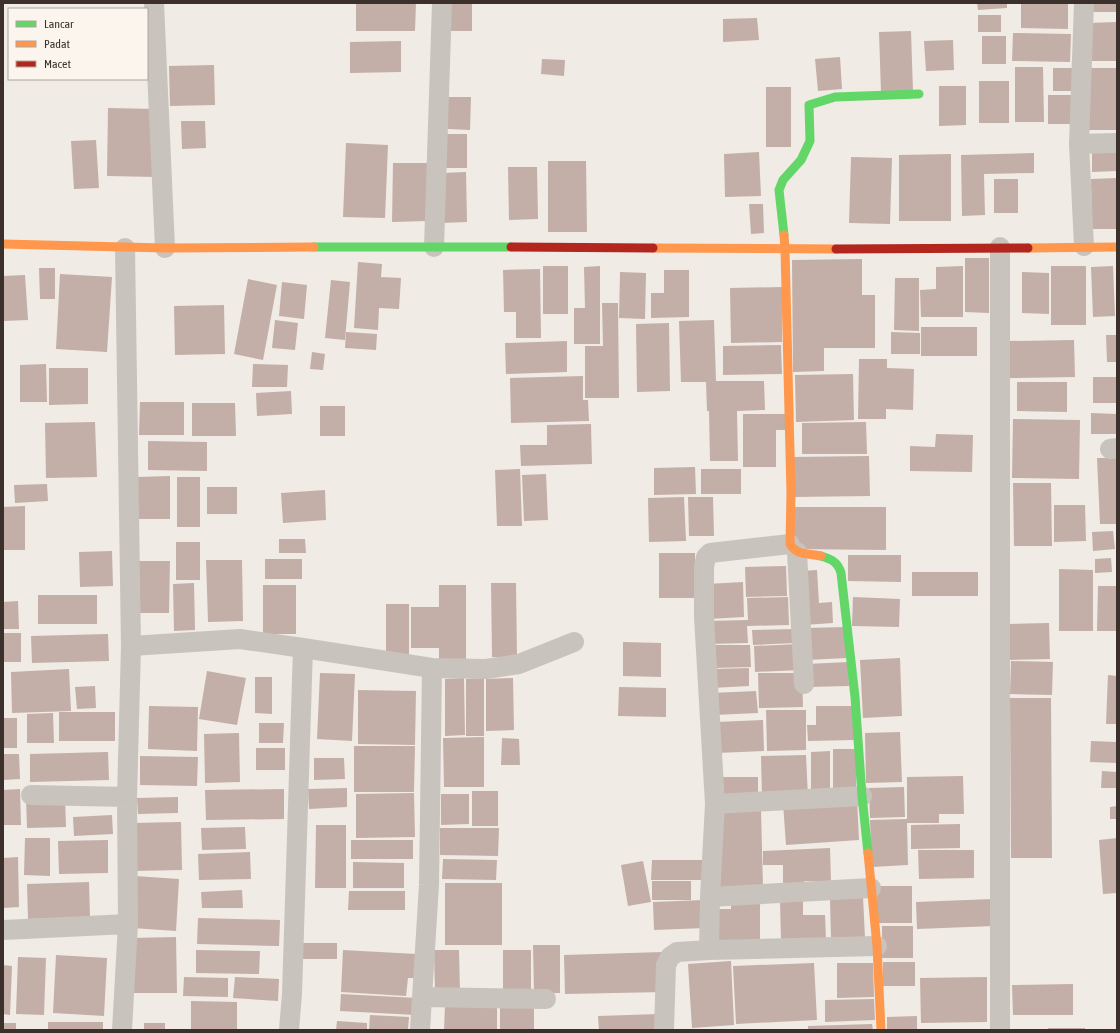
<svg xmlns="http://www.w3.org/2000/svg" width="1120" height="1033" viewBox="0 0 1120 1033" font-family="'Asap Condensed',sans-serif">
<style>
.building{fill:#c3afa7}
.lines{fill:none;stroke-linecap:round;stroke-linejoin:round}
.street{stroke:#c9c3be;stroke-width:20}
.fast{stroke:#63d668;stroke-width:9}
.slow{stroke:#ff974d;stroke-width:9}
.jam{stroke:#b3261e;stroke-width:9}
</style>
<rect width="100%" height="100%" fill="#f0ebe5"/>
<path class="building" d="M356,3H416L415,31H356Z
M447,3H472V31H447Z
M977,3H1007V8L978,10Z
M1021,3H1068V29L1021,28Z
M1091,3H1117V12H1091Z
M978,15H1001V32H978Z
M757,18L759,40L723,42V19Z
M1117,22V61H1089V23Z
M911,31L913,92L881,93L879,32Z
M1013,33L1071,34L1070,62L1012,61Z
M982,36H1006V64H982Z
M953,40L954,70L926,71L924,41Z
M401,41V72L350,73V42Z
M840,57L842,89L818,91L815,59Z
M542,59L565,60L564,76L541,74Z
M214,65L215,105L170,106L169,66Z
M1015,67H1043L1044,122H1015Z
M1053,68H1073V91H1053Z
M1088,68H1117V130H1089Z
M979,81H1009V123H979Z
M939,86H966V125L939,126Z
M766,87H791V147H766Z
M1048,95H1071L1072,124H1048Z
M448,97H471L470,130L448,129Z
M108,108L157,109L156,177L107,176Z
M181,121H205L206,148L182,149Z
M442,134H467V168H441Z
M96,140L99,188L74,189L71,141Z
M346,143L388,145L385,218L343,217Z
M1092,148H1117V171L1092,172Z
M759,152L761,196L725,197L724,154Z
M1034,153V173L984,174L985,215L962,216L961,155Z
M951,154V221H899V155Z
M851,157L892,158L890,224L849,223Z
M548,161H586L587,232H548Z
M393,163H428V221L392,222Z
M508,167H537L538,219L509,220Z
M466,172L467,222L442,223L441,173Z
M1117,178V229H1092L1091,179Z
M994,179H1018V213H994Z
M749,204H763L764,233L751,234Z
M965,258H989V313L965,312Z
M862,259V295H875V348H824V371L793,372L792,260Z
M358,262L382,264L381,277L401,278L399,309L379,308L378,330L354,328Z
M543,266H568V314H543Z
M600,266V344H574V308H585L584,267Z
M963,266V317H921L920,290L936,289V267Z
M1051,266H1086V325H1051Z
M1113,266L1115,316L1093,317L1091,267Z
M39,268H55V299H40Z
M540,269L541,338H516V312H504L503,270Z
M664,270H689V317L651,318V293H664Z
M620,272L646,273L645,319L619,318Z
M1022,272L1049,273V314L1022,313Z
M60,274L112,277L107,352L56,349Z
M25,275L28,320L4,321L3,276Z
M895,278H919V331L894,330Z
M248,279L277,285L263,360L234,354Z
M331,280L350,282L345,340L325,338Z
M282,282L307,285L304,319L279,316Z
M782,287V342L731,343L730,288Z
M602,303H618L619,398H585V346H603Z
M224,305L225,354L175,355L174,306Z
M275,320L298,323L295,350L272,348Z
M714,320L716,381H764L765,410L737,411L738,461H710L709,411H707L706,382H681L679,321Z
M669,323L670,391L637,392L636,324Z
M921,327H977V356H921Z
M346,332L377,334L376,350L345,348Z
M891,332L920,333V354H891Z
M1106,335H1117V362H1107Z
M1074,340L1075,377L1010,378L1009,341Z
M567,341V372L506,374L505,343Z
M781,345L782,374L723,375V346Z
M312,352L325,354L323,370L310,369Z
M859,359H887V368L914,369L913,410L886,409V419H858Z
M46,364L47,402H20V365Z
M253,364L288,365L287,387H252Z
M49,368H88V404L49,405Z
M853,374L854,420L796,422L795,375Z
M583,376V400H588L589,421L511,423L510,378Z
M1093,377H1117V403H1093Z
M1017,382H1067V412L1017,411Z
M291,391L292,414L257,416L256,393Z
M140,402H184V435H139Z
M192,403H235L236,436H192Z
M320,406H345V436H320Z
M1091,413L1117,414V434H1091Z
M743,414H788V430H776V467H743Z
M1013,419L1080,420L1079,479L1012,478Z
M95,422L97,477L46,478L45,423Z
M866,422L867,454H802V423Z
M591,424L592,464L521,466L520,445H547V425Z
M936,434L973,435L972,472L910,471V446L935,447Z
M148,441L207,442V471L148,470Z
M869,456L870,496L794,497L793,457Z
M1097,458H1117V524H1100Z
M695,467L696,494L654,495V468Z
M520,469L522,526H497L495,470Z
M701,469H741V494H701Z
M546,474L548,520L524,521L522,475Z
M170,476V519H137V477Z
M177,477H200V527H177Z
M1013,483H1051L1052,546H1014Z
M47,484L48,501L15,503L14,485Z
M207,487H237V514H207Z
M325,490L326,520L283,523L281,493Z
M684,497L686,541L649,542L648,498Z
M688,497H713L714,536H689Z
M1054,505H1085L1086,541L1054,542Z
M25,506V550H3V507Z
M794,507H886V550L794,549Z
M1113,531L1115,549L1093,551L1092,532Z
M279,539H305L306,553H279Z
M176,542H200V580H176Z
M112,551L113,586L80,587L79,552Z
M659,553H695V598H659Z
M848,555H901V582L848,581Z
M1111,558L1112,572L1095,573V559Z
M265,559H302V579H265Z
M206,560H242L243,621L208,622Z
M137,561H170L169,613H137Z
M786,566L787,596L746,597L745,567Z
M1059,569L1093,570V631H1059Z
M817,570L819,603L832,602L833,623L804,625L801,571Z
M912,572H978V596H912Z
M743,582L744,617L708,619L707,584Z
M194,583L195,630L174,631L173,584Z
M491,583H516L517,657H492Z
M263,585H296V634H263Z
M439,585H466V664L439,665V648H411V607H439Z
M1098,586H1117V631H1097Z
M38,595H97V624H38Z
M788,597L789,625L747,626L748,643L708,644V621L748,620L747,598Z
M853,597L900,599L899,627L852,626Z
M18,601L19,629H3V602Z
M386,604H409V658H386Z
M1049,623L1050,659L1006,660V624Z
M845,627L847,658L807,660L805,628Z
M796,629V643L753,645L752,630Z
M3,633H21V662H3Z
M108,634L109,661L32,663L31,636Z
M623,642L661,643V677L623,676Z
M800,644L801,670L755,672L754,646Z
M713,645H750L751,667L713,668Z
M900,658L902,716L863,718L860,660Z
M1011,661L1053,662L1052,695L1010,694Z
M848,662L849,686L808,687L807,664Z
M749,668V686L712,688V669Z
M69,669L71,711L12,713L11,672Z
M207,671L246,678L237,725L199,719Z
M320,673L355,674L352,741L317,739Z
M758,673H802L803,707L759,708Z
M1108,675L1117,676V724H1106Z
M255,677H272V714L255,713Z
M464,678L465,735L445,736V679Z
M484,678V736H466V679Z
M513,678L514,730L486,731V679Z
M95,686L96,708L77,709L75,687Z
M619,687L666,688V717L618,716Z
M358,690L416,691L415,745L358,744Z
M756,691L758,713L714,715L712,693Z
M1010,698H1051L1052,858H1011Z
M149,706L198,707L197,751L148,749Z
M816,706H854V740L808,741L807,725H816Z
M766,710H806V750L767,751Z
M59,712H115V741H59Z
M53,713L54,743H27V714Z
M3,718H17V748H3Z
M763,720L764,751L717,753L716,722Z
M259,723H284L283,743H259Z
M900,732L902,782L866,783L865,733Z
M239,733L240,782L205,783L204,734Z
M484,737V787H444L443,738Z
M502,738L519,739L520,765H501Z
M1091,741L1117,742V763L1090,762Z
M354,746H415L414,792H354Z
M256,748H285V770H256Z
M833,749H856V792L833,793Z
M830,751V791H811V752Z
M108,752L109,780L30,782V754Z
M3,754H19L20,779L3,780Z
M806,755L808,797L762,798L761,756Z
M140,756L198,757L197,786L140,785Z
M314,758H344L345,779L314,780Z
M1102,771L1117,772V788H1101Z
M963,776L964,814H939V823H907L908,865L872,867L870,820L907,819V777Z
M719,777H758V800L719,801Z
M904,787L905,817L870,818L869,788Z
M347,788V807L309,809L308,789Z
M20,789L21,825H3V790Z
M284,789V819L206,820L205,790Z
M472,791H498V826H472Z
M414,793L415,837L356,838V794Z
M441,794H469V824L441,825Z
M65,797L66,827L27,828L26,798Z
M178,797V813L138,814L137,798Z
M857,799L859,840L786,845L783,803Z
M1117,806V819H1110V807Z
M761,810L763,888L718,889L720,811Z
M112,815L113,834L74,836L73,817Z
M181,822L182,870L132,871L131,823Z
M960,824V848L911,849V825Z
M316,825H346V888H315Z
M245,827L246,849L202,850L201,828Z
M440,828H499L498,856L440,855Z
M25,838H50V876L24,875Z
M1117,838V893L1103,894L1099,840Z
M108,840V873L59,874L58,841Z
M351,840H413V859H351Z
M830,848L831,881H804V888H783V865H763V851Z
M918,850H974V878L919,879Z
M250,852L251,879L199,880L198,854Z
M18,857L19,907L3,908V858Z
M443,859L497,860L496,880L442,879Z
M652,860H706V880H651Z
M643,861L651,902L628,906L621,865Z
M353,862L404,863V888H353Z
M135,876L179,879L176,931L132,928Z
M652,881H691V900H652Z
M89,882L90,917L28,919L27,884Z
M445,883H502V945H445Z
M877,886H912V923H877Z
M242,890L243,908H202L201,892Z
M349,891H405V910H348Z
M863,897L865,938L831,939L830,899Z
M993,899L994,926L917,929L916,902Z
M704,900L705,928L654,930L653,902Z
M803,900V915H825L826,939L781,941L780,901Z
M760,903V946H713L712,909H731V904Z
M198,918L280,920L279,946L197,944Z
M882,926H913V958H882Z
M176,937L177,993H133L132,938Z
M302,943H337V959H302Z
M533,945H560V993H534Z
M196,950L260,951L259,974L196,973Z
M343,950L416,954L415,978H408L406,996L341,992Z
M434,950H459L460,993H435Z
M503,950H531V994H503Z
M663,952L664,992L565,994L564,955Z
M56,955L107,958L104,1016L53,1013Z
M18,957L46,958L44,1015L16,1014Z
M731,961L734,1025L692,1028L688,964Z
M883,962H915V986H883Z
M814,963L817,1020L736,1024L733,966Z
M837,963H873L874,997L837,998Z
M3,965L12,966L10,1015L3,1014Z
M184,977L228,978V997L183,996Z
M235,977L279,979L278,1001L233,998Z
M987,977V1022L921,1023L920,978Z
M1073,984V1015H1013L1012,985Z
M341,994L417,998L416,1015L340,1011Z
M874,999L875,1020L825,1022V1000Z
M191,1001L237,1002V1030H191Z
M445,1005L497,1006V1030H444Z
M500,1006H534V1030H500Z
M659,1014V1030H599L598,1016Z
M370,1015L409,1017L408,1030H369Z
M917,1016V1030H887V1017Z
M337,1021L367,1023V1030H336Z
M48,1022H103V1030H48Z
M3,1023H16V1030H3Z
M144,1023H165V1030H144Z
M872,1024L873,1030H808V1026Z
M1048,1028H1085V1030H1048Z"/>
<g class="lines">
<path class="street" d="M154,3L165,248
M1084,3L1079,144L1084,246
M1079,144L1117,143
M434,247L442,3
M1000,247V1030
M1110,449L1117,448
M797,552L804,684
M131,646L240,639L303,648L432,668L486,669L519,664L574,642
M31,795L127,797
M715,804L862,796
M710,897L871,888
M3,930L128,924
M709,950L710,897L715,804L704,617V567L706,557L710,553L790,544
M422,997L546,999
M122,1030L128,924L127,797L131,646L125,248
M289,1030L292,994L303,648
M420,1030L429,885L432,668
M664,1030L666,965L670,957L677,952L709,950L877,946"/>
<path class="fast" d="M784,235L779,190L783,180L801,160L810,141L809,105L835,97L919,94
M314,247H511
M821,556C831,559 838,562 841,573L855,697L862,796L868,853"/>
<path class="slow" d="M784,235L785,249L791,493L790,544C797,556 808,553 821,556
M3,244L165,248L314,247
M653,248L836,249
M1028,248L1117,247
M868,853L877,946L881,1030"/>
<path class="jam" d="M511,247L653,248
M836,249L1028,248"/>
</g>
<rect width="1120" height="1033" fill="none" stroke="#3b302b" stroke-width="8"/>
<rect x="8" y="8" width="140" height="72" fill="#fbf5ee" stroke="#aea6a0"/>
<rect x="16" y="21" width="20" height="6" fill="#63d668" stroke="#aea6a0"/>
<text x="44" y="28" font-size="12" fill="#3b302b">Lancar</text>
<rect x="16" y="41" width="20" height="6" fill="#ff974d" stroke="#aea6a0"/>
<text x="44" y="48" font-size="12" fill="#3b302b">Padat</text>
<rect x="16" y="61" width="20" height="6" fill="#b3261e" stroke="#aea6a0"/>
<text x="44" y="68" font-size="12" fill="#3b302b">Macet</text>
</svg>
